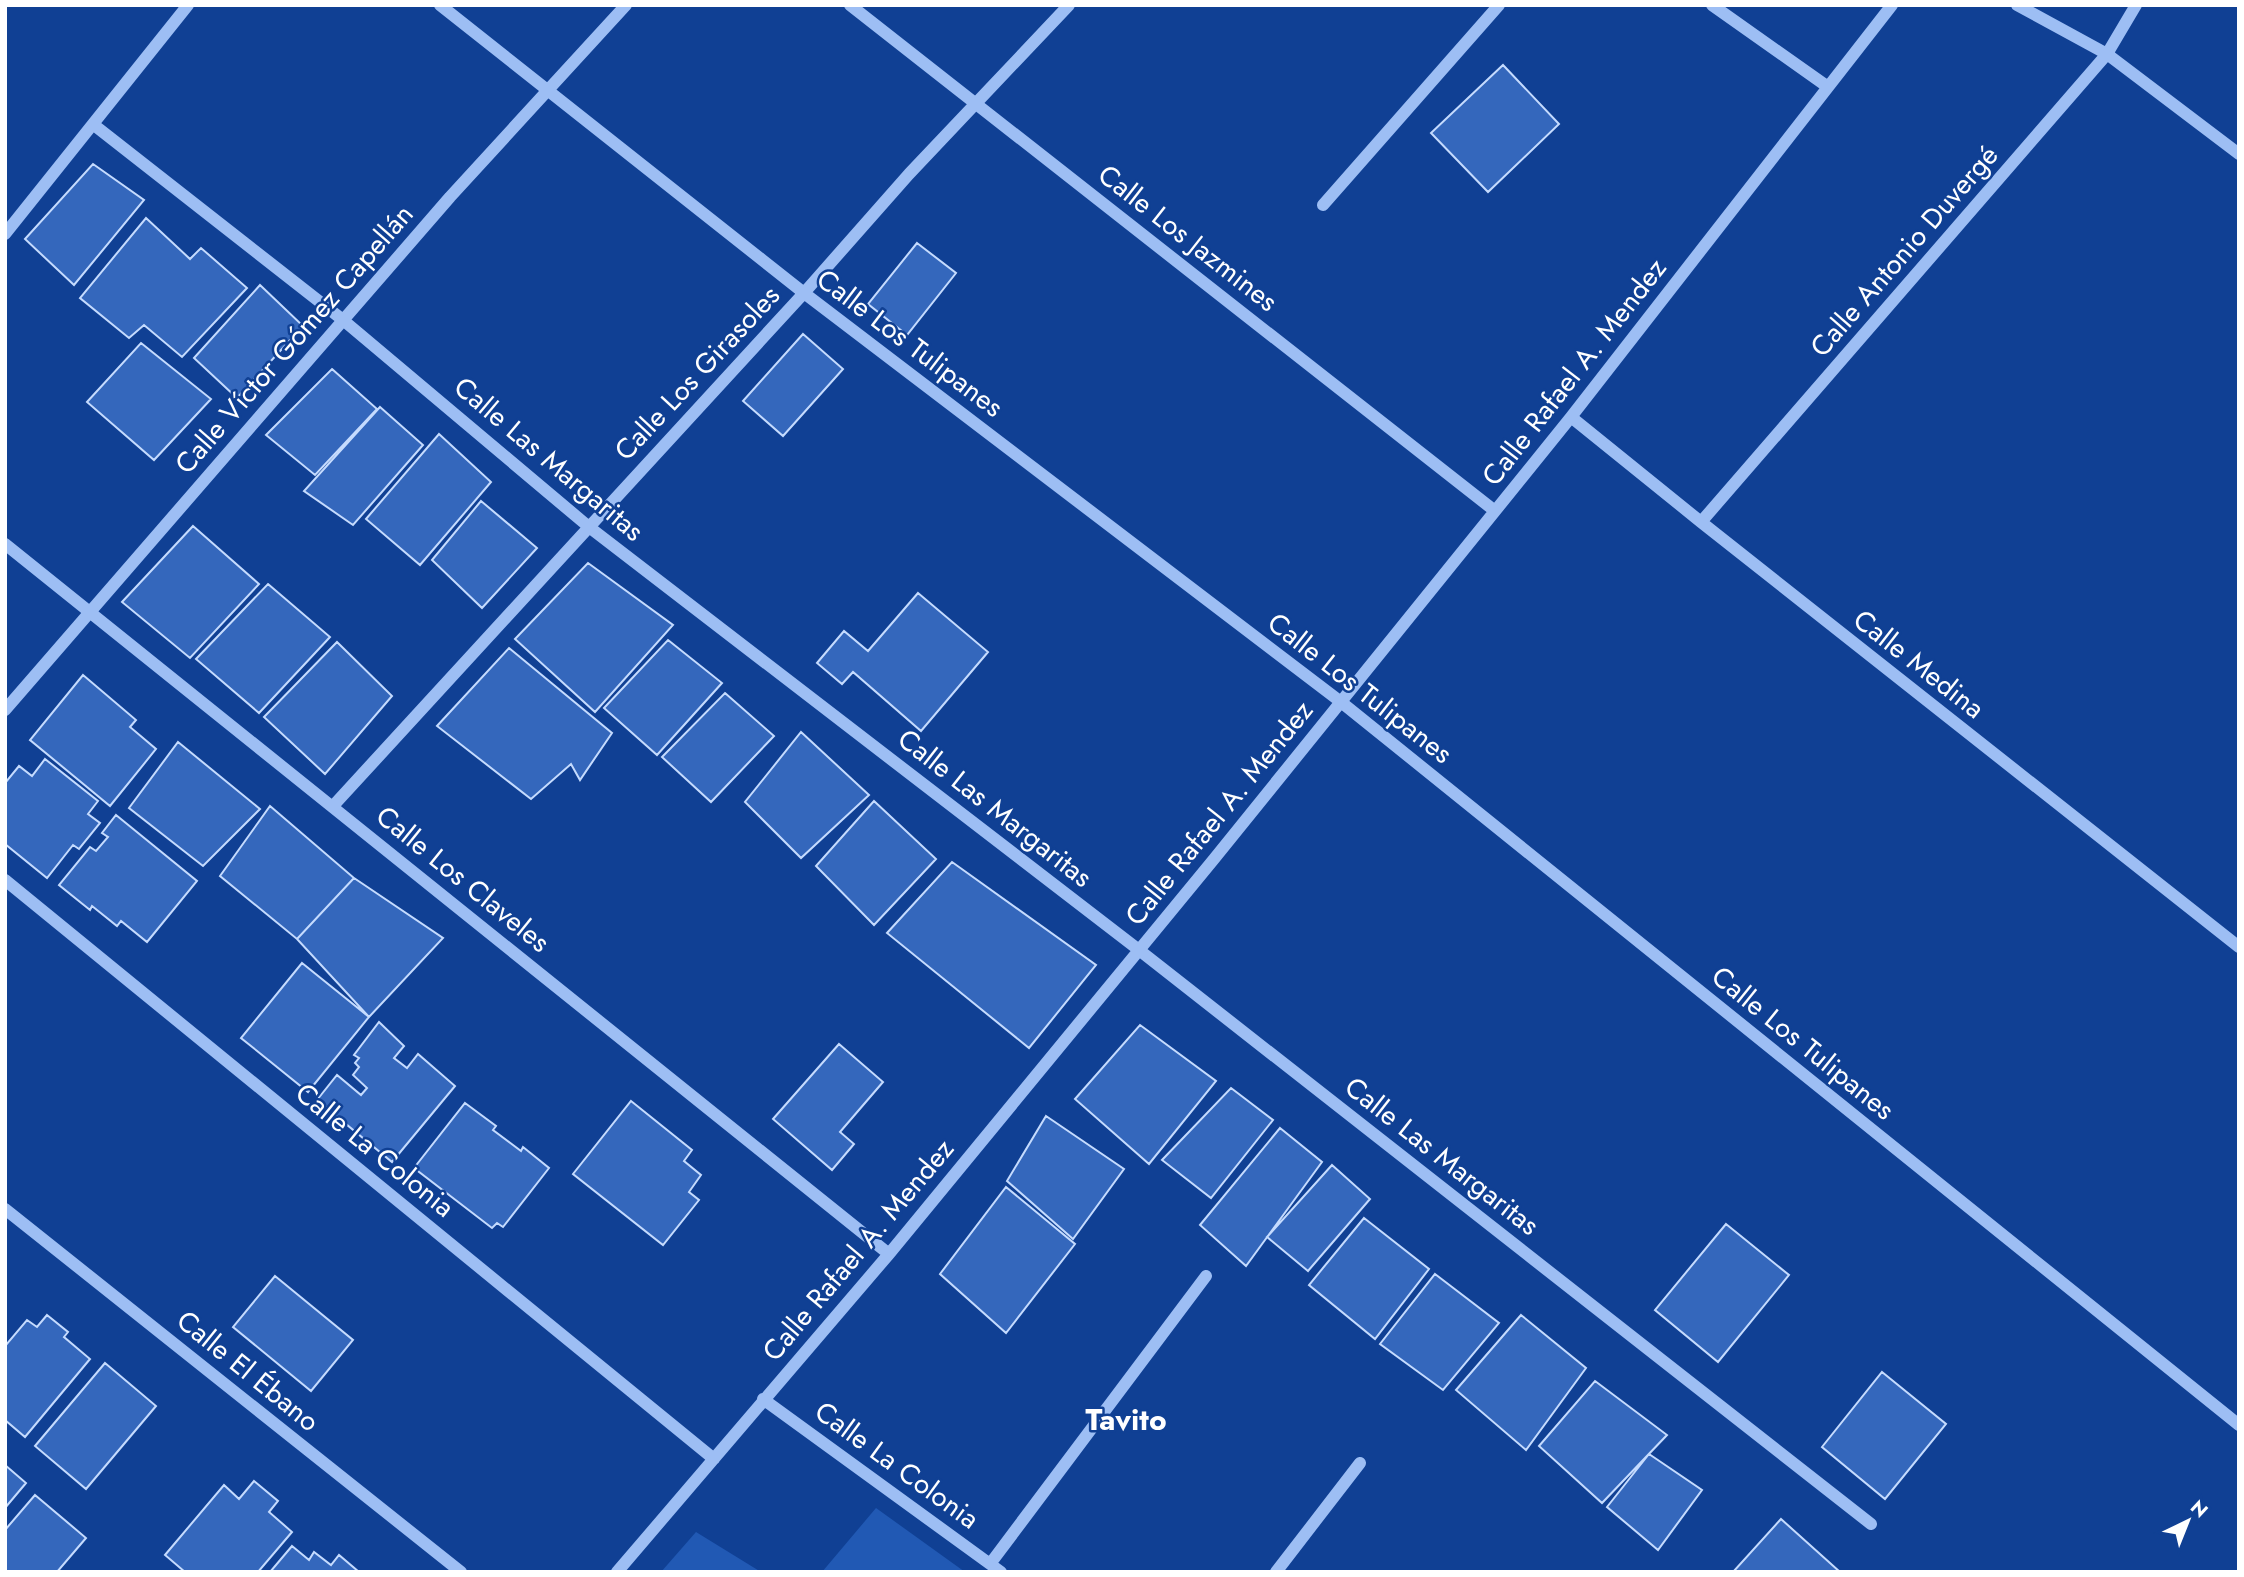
<svg xmlns="http://www.w3.org/2000/svg" width="2244" height="1577" viewBox="0 0 2244 1577" font-family="Jost,sans-serif">
<style>
.green{fill:#2159b4}
.building{fill:#3467bc;stroke:#c5dbfe;stroke-width:2}
.lines{fill:none;stroke-linecap:round;stroke-linejoin:round}
.minor{stroke:#9dbef4;stroke-width:12}
.labels{text-anchor:middle;dominant-baseline:central;stroke-width:5;stroke-linejoin:round;paint-order:stroke}
.street-label{font-size:28px;fill:#fff;stroke:#104094}
.neighbourhood-label{font-size:30px;font-weight:bold;fill:#fff;stroke:#104094}
</style>
<rect width="100%" height="100%" fill="#104094"/>
<path class="green" d="M876,1508L965,1572H822Z
M696,1532L761,1572H661Z"/>
<path class="building" d="M1503,65L1559,124L1488,192L1431,133Z
M93,164L144,200L74,285L25,239Z
M146,218L190,259L201,248L247,288L182,357L144,325L129,338L80,298Z
M917,243L956,273L907,335L868,304Z
M260,285L303,326L237,398L194,358Z
M803,334L843,369L783,436L743,401Z
M141,343L211,399L154,460L87,402Z
M332,369L377,409L315,475L266,435Z
M380,407L423,445L353,525L304,491Z
M439,434L491,482L420,565L366,519Z
M481,501L537,548L482,608L432,560Z
M193,526L259,584L190,658L122,602Z
M588,563L673,625L595,712L515,639Z
M268,584L330,637L259,713L196,659Z
M918,593L988,652L921,731L853,672L842,684L817,663L844,631L868,651Z
M668,640L722,683L657,755L604,708Z
M337,642L392,696L325,774L264,717Z
M509,648L612,733L580,780L571,764L531,799L437,726Z
M83,675L136,720L130,727L156,749L110,806L30,740Z
M725,693L774,736L711,802L662,757Z
M801,732L869,795L801,858L745,802Z
M178,742L260,809L203,866L129,808Z
M45,759L98,801L88,814L100,823L79,849L73,845L47,878L5,844V783L19,766L32,776Z
M874,801L936,859L874,925L816,866Z
M270,806L354,878L297,939L220,876Z
M116,815L197,881L147,942L121,921L117,926L92,906L90,910L59,885L90,847L96,851L108,837L102,833Z
M952,862L1096,965L1029,1048L887,933Z
M354,878L443,938L369,1017L297,939Z
M302,963L369,1017L308,1092L241,1038Z
M379,1022L404,1046L394,1058L407,1068L418,1054L455,1086L392,1162L317,1100L337,1075L361,1095L367,1088L353,1075L359,1067L355,1063L359,1058L354,1055Z
M1140,1025L1216,1081L1149,1164L1075,1099Z
M839,1044L883,1082L840,1132L854,1144L832,1170L773,1119Z
M1231,1088L1273,1120L1211,1198L1162,1160Z
M631,1101L692,1150L684,1161L701,1175L689,1192L699,1200L663,1245L573,1174Z
M465,1103L496,1126L493,1130L521,1151L523,1147L549,1168L503,1227L497,1223L492,1228L414,1168Z
M1046,1116L1124,1169L1073,1239L1007,1181Z
M1280,1128L1322,1162L1246,1266L1200,1225Z
M1332,1165L1370,1199L1308,1271L1267,1237Z
M1006,1187L1075,1244L1006,1333L940,1274Z
M1364,1218L1429,1269L1375,1339L1309,1285Z
M1726,1224L1789,1275L1718,1362L1655,1310Z
M1435,1274L1499,1323L1443,1390L1380,1344Z
M275,1276L353,1340L311,1391L233,1327Z
M47,1315L68,1332L64,1337L90,1359L25,1437L5,1420V1346L27,1320L37,1327Z
M1521,1315L1586,1368L1526,1450L1456,1390Z
M105,1363L156,1406L86,1489L35,1446Z
M1882,1372L1946,1424L1885,1499L1822,1447Z
M1595,1381L1667,1435L1602,1503L1539,1446Z
M1649,1454L1702,1490L1658,1550L1607,1507Z
M5,1465L26,1483L5,1508Z
M254,1481L278,1501L269,1512L292,1532L258,1572H185L165,1555L224,1485L239,1499Z
M35,1495L86,1538L57,1572H5V1530Z
M1781,1519L1840,1572H1733Z
M292,1546L309,1560L314,1552L331,1565L339,1555L359,1572H270Z"/>
<g class="lines">
<path class="minor" d="M440,5L804,293L1341,702L2239,1425
M850,5L1495,511
M1712,5L1828,87
M2017,5L2107,54L2239,154
M94,125L343,320L589,527L1139,950L1871,1524
M1323,205L1499,5
M5,234L188,5
M1571,417L1701,522L2239,947
M1701,522L2107,54L2136,5
M5,544L889,1254
M5,710L450,197L626,5
M333,806L804,293L909,174L1069,5
M5,880L714,1459
M5,1209L461,1572
M763,1399L1001,1572
M990,1564L1206,1276
M617,1572L889,1254L1214,859L1571,417L1892,5
M1276,1572L1360,1463"/>
</g>
<g class="labels">
<g class="street-label">
<text transform="translate(1188 238) rotate(38)">Calle Los Jazmines</text>
<text transform="translate(1904 251) rotate(-49)">Calle Antonio Duvergé</text>
<text transform="translate(294 339) rotate(-49)">Calle Víctor Gómez Capellán</text>
<text transform="translate(910 343) rotate(37)">Calle Los Tulipanes</text>
<text transform="translate(1574 372) rotate(-52)">Calle Rafael A. Mendez</text>
<text transform="translate(697 373) rotate(-47)">Calle Los Girasoles</text>
<text transform="translate(549 459) rotate(40)">Calle Las Margaritas</text>
<text transform="translate(1919 664) rotate(38)">Calle Medina</text>
<text transform="translate(1360 688) rotate(38)">Calle Los Tulipanes</text>
<text transform="translate(995 808) rotate(38)">Calle Las Margaritas</text>
<text transform="translate(1219 813) rotate(-51)">Calle Rafael A. Mendez</text>
<text transform="translate(463 879) rotate(39)">Calle Los Claveles</text>
<text transform="translate(1803 1043) rotate(39)">Calle Los Tulipanes</text>
<text transform="translate(375 1150) rotate(39)">Calle La Colonia</text>
<text transform="translate(1442 1156) rotate(38)">Calle Las Margaritas</text>
<text transform="translate(858 1250) rotate(-50)">Calle Rafael A. Mendez</text>
<text transform="translate(248 1371) rotate(39)">Calle El Ébano</text>
<text transform="translate(897 1465) rotate(36)">Calle La Colonia</text>
</g>
<g class="neighbourhood-label">
<text x="1126" y="1419">Tavito</text>
</g>
</g>
<rect width="2244" height="1577" fill="none" stroke="#ffffff" stroke-width="14"/>
<g transform="translate(2188 1521) rotate(43)" stroke="#104094" stroke-width="5" paint-order="stroke">
<path d="M0-5L12 26L0 18L-12 26Z" fill="#ffffff"/>
<text y="-10" font-size="19" font-weight="bold" text-anchor="middle" fill="#ffffff">N</text>
</g>
</svg>
